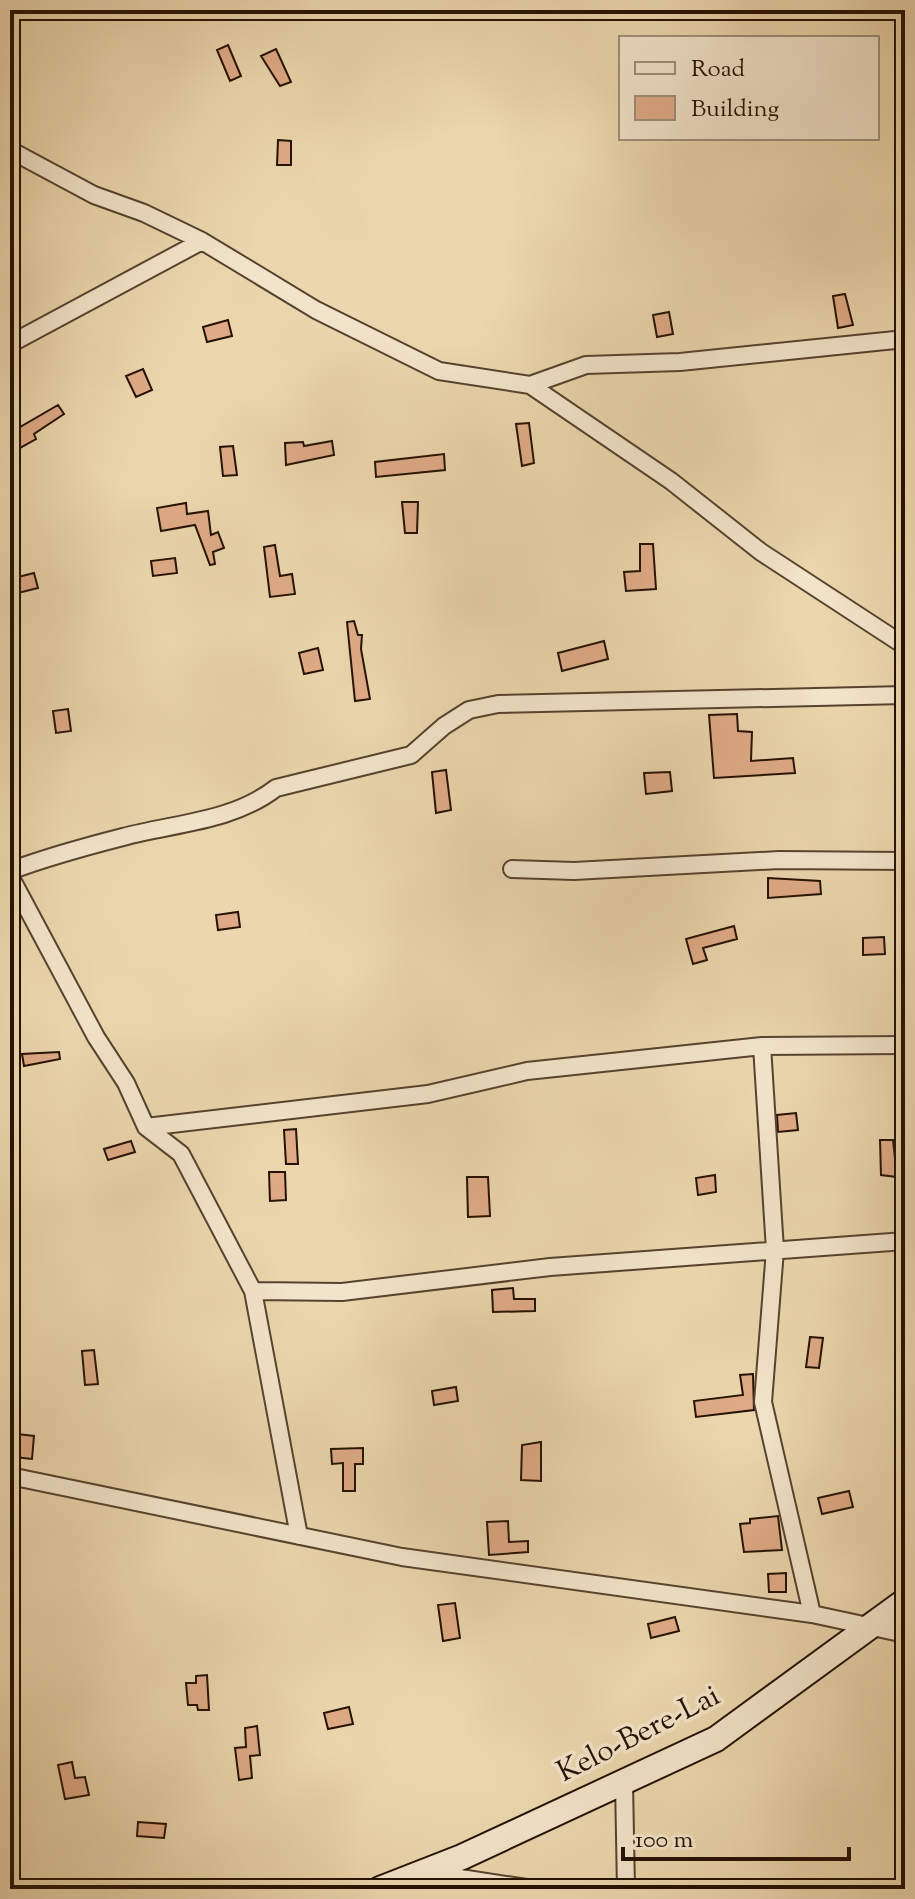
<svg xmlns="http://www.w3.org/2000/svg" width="915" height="1899" viewBox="0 0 915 1899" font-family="'Sorts Mill Goudy',serif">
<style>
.building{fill:#dfab87;stroke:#251204;stroke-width:2}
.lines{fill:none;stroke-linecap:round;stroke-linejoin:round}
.minor-casing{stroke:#56432e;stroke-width:20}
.secondary-casing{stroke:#251204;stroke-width:28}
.minor{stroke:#f2e4ca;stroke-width:16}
.secondary{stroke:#f2e4ca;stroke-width:24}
.labels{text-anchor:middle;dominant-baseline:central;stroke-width:7;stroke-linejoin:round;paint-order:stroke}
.street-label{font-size:30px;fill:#251204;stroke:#f2e4ca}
</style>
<rect width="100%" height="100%" fill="#ebd6ad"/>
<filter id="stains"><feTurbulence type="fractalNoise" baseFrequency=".0025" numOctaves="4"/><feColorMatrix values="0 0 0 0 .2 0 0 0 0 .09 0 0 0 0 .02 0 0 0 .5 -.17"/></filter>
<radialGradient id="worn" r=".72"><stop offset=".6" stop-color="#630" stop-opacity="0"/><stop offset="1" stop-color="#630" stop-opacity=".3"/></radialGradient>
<path class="building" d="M228,45L241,76L230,81L217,50Z
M276,49L291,82L280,86L261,56Z
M278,140L291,141V165H277Z
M845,294L853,325L838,328L833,296Z
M669,312L673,334L657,337L653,315Z
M228,320L232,336L207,342L203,327Z
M143,369L152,390L136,397L126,376Z
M58,405L64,414L34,434L36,439L18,449L10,433Z
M529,423L534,463L522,466L516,424Z
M332,441L334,455L286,465L285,443L303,442L304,446Z
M233,446L237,475L223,476L220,447Z
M444,454L445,470L376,477L375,462Z
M402,502H418L417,533H405Z
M186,503L187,514L208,511L211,535L218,532L224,548L213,552L215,564L210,565L195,525L161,531L157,508Z
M640,544H653L656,589L626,591L624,572L640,571Z
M275,545L280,576L292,574L295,594L270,597L264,547Z
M175,558L177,573L153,576L151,561Z
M34,573L38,588L10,595V579Z
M354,621L358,635H362L361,649L370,699L355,701L347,622Z
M604,641L608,659L562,671L558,653Z
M318,648L323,670L304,674L299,653Z
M68,709L71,731L56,733L53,711Z
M737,714L738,731L752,732L751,761L793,758L795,773L714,778L709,715Z
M446,770L451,810L436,813L432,772Z
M670,772L672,791L646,794L644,773Z
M768,878L820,881L821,894L768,898Z
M238,912L240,927L218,930L216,915Z
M734,926L737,939L703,948L707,960L693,964L686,939Z
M884,937L885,954L863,955V938Z
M59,1052L60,1059L24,1066L22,1054Z
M796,1113L798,1130L778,1132L777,1115Z
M296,1129L298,1164H286L284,1130Z
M880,1140H893L897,1177L881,1175Z
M131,1141L135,1152L108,1160L104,1149Z
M269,1172H285L286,1200L270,1201Z
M715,1175L716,1192L698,1195L696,1178Z
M467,1177H488L490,1216L468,1217Z
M513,1288L514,1299H535V1311L493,1312L492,1290Z
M810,1337L823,1338L819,1368L806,1367Z
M94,1350L98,1384L85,1385L82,1351Z
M753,1374L754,1410L696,1417L694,1401L743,1395L740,1375Z
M456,1387L458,1401L434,1405L432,1391Z
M17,1434L34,1436L32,1459L14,1457Z
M541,1442V1481L521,1480L522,1445Z
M363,1448V1464H355V1491H343V1463L332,1464L331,1449Z
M849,1491L853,1507L822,1514L818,1498Z
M778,1516L782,1550L744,1552L740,1524L750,1523V1519Z
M508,1521L509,1542L528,1541V1552L489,1555L487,1522Z
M786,1573V1592H769L768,1574Z
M455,1603L460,1638L443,1641L438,1605Z
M675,1617L679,1631L651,1638L648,1624Z
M207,1675L209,1710H198L197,1705H188L186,1683H196V1676Z
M349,1707L353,1724L328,1729L324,1713Z
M257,1726L260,1755L250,1756L252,1778L239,1780L235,1748L246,1747L245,1728Z
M72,1762L75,1778L85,1777L89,1795L65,1799L58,1765Z
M138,1822L166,1824L164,1838L137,1836Z"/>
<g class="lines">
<defs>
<path id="minor" d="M10,150L94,195L144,213L202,241L316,310L439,371L530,385L671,481L761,552L905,646
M10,344L202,241
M530,385L586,365L680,362L905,339
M512,869L574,871L779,860L905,861
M10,871C47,857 84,847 123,837C175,823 232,822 276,788L411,755L444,726L469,710L498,704L905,695
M10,876L96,1037L126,1083L146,1127L181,1154L253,1291L299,1536
M762,1046L775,1250L763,1402L812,1614
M146,1127L428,1094L527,1071L762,1046L905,1045
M253,1291L342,1292L550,1267L905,1241
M10,1476L402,1557L812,1614L905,1634
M624,1782L626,1889
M428,1873L533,1889"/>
<path id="secondary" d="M380,1889L462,1857L716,1739L905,1601"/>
</defs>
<use href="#minor" class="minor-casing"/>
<use href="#secondary" class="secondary-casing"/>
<use href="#minor" class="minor"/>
<use href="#secondary" class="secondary"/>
</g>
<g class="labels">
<g class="street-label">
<text transform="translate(639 1735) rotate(-27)">Kelo-Bere-Lai</text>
</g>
</g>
<rect width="915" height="1899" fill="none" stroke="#ebd6ad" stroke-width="40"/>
<rect x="12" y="12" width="891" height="1875" fill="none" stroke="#251204" stroke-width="4"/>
<rect x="20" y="20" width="875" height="1859" fill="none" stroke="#251204" stroke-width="2"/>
<rect x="619" y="36" width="260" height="104" fill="#f2e4ca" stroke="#a0907b" stroke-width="2"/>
<rect x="635" y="62" width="40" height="12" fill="#f2e4ca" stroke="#a0907b" stroke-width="2"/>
<text x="691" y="76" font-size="24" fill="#251204">Road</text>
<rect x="635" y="96" width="40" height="24" fill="#dfab87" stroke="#a0907b" stroke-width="2"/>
<text x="691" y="116" font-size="24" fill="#251204">Building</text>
<path d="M623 1847v12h226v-12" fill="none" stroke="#251204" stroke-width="4"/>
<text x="635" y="1847" font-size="24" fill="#251204" stroke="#f2e4ca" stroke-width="6" paint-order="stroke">100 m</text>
<rect width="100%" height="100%" filter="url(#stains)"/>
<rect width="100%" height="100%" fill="url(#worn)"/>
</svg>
